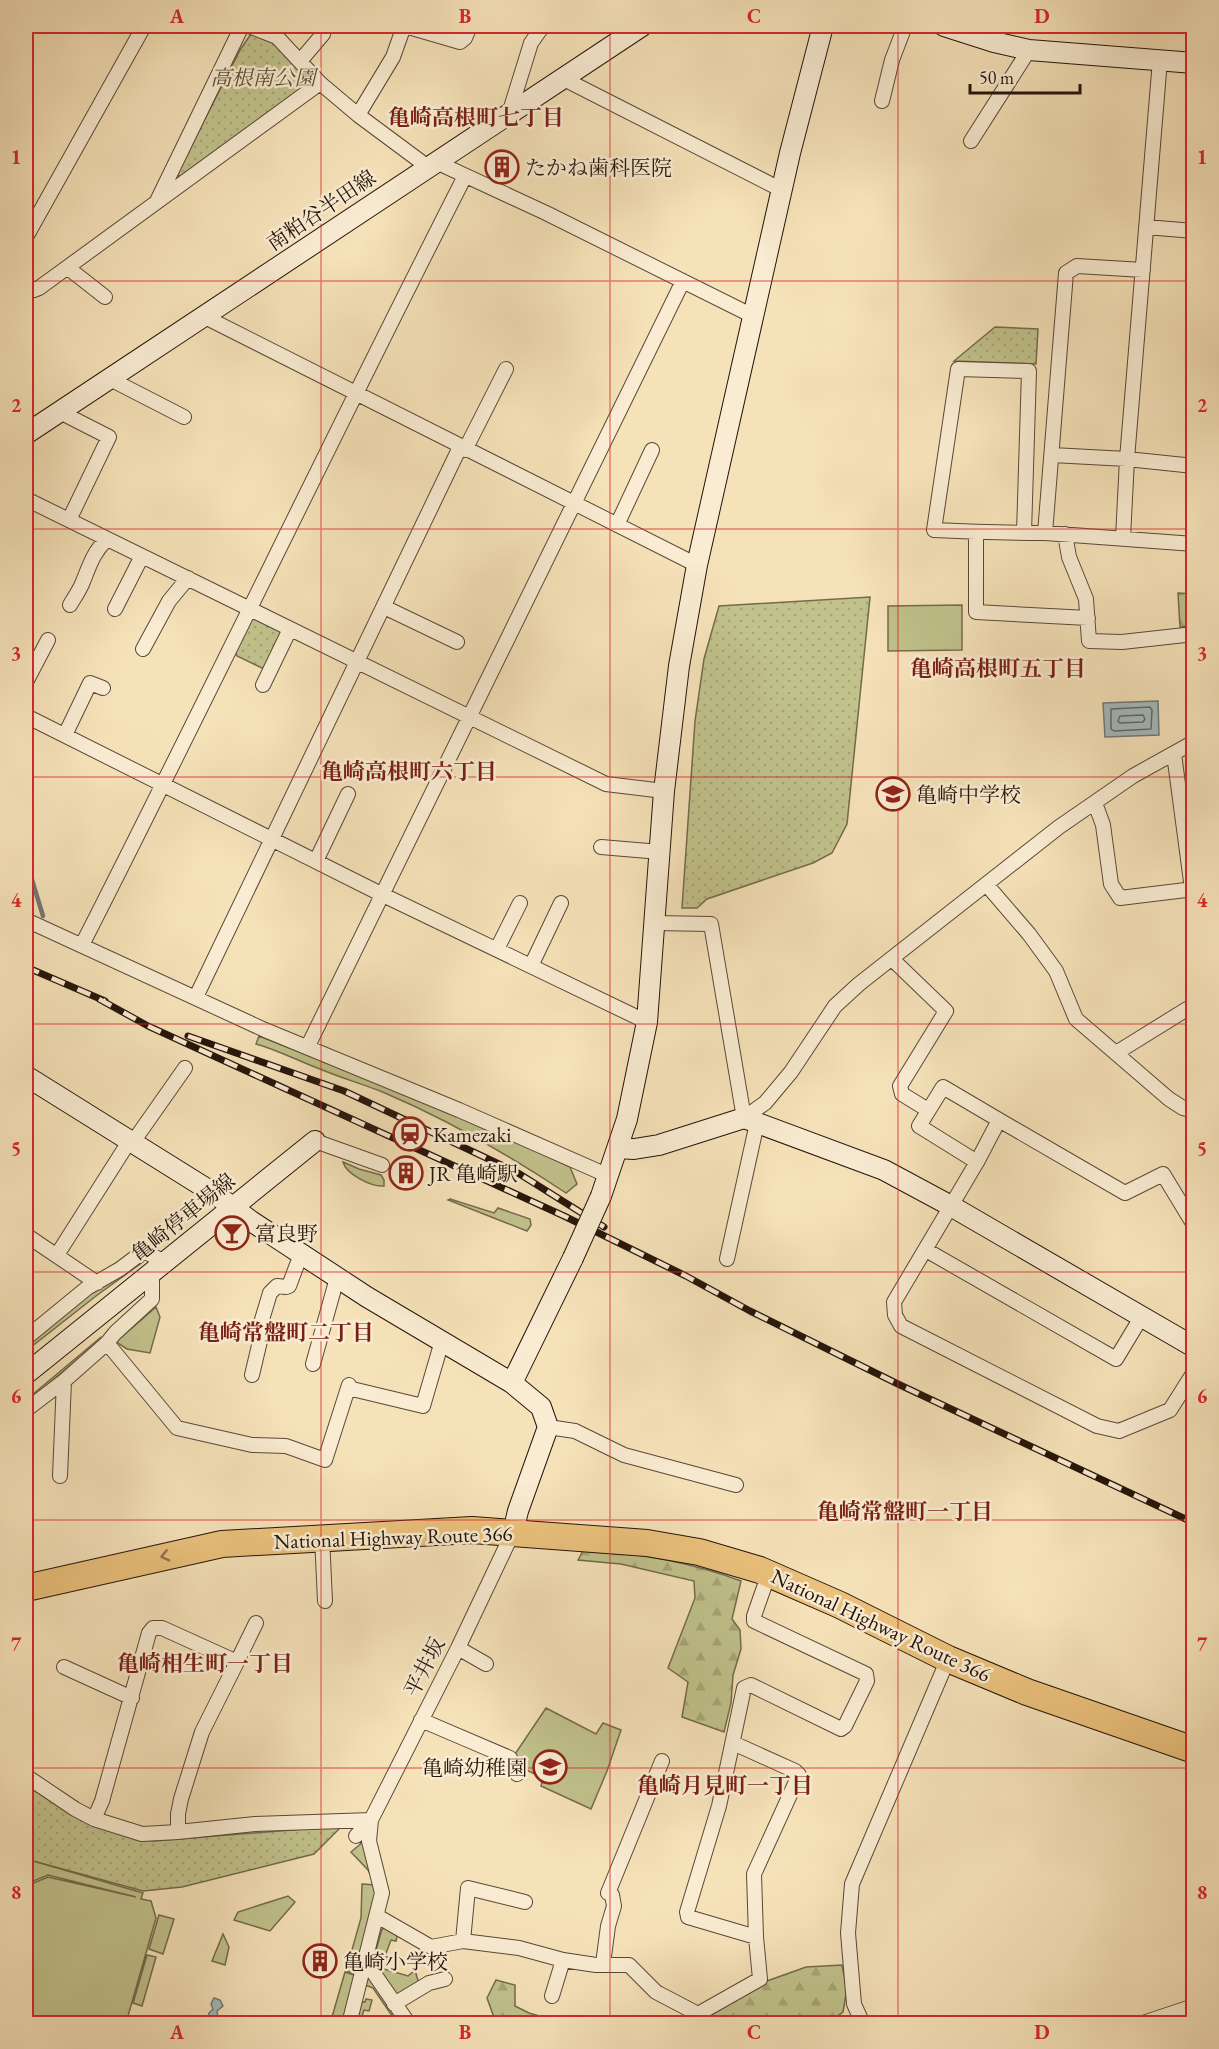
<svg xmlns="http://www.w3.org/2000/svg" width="1219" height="2049" viewBox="0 0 1219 2049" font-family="'EB Garamond','Noto Serif JP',serif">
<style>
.green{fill:#c1c28c;stroke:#736b4b;stroke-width:1.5}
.forest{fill:url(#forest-firs);stroke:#736b4b;stroke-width:1.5}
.park{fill:url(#park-dots);stroke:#736b4b;stroke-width:1.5}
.water{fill:#a3babb;stroke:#717874;stroke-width:1.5}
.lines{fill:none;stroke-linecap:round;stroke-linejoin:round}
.shore{stroke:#646762;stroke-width:1.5}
.stream{stroke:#717874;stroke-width:4.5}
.street-casing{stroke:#594836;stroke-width:16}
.secondary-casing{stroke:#25140a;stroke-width:22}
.highway-casing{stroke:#25140a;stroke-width:28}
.street{stroke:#f9ecd2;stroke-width:14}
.secondary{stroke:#f9ecd2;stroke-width:20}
.highway{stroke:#ebc17c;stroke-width:26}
.rail-casing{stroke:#25140a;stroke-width:7}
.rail{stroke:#f9ecd2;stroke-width:4.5;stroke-dasharray:14;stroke-linecap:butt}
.secondary-bridge-casing{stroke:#25140a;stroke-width:22;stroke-linecap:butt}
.secondary-bridge{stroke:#f9ecd2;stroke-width:20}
.oneway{stroke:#927349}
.grid{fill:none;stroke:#d62828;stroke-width:1.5;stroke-opacity:0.55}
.labels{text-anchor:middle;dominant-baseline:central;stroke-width:5;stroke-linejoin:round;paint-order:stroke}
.park-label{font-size:21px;font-style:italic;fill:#5c5138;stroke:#f9ecd2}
.poi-label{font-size:21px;fill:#25140a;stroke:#f9ecd2;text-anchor:start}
.street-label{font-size:21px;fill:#25140a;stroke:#f9ecd2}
.neighbourhood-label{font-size:22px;font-weight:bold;fill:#7a1f14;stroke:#f9ecd2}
.neatline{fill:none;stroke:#d62828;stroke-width:2}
.grid-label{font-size:20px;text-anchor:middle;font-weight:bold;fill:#d62828}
</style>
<defs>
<pattern id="forest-firs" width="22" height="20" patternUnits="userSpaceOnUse" patternTransform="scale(1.5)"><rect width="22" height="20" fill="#c1c28c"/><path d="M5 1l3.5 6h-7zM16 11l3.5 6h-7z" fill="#a6a677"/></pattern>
<pattern id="park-dots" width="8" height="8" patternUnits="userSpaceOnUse" patternTransform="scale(1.5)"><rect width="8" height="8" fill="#c1c28c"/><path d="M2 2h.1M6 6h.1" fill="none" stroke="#a6a677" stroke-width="1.8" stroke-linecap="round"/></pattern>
</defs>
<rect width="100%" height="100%" fill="#f6e2b9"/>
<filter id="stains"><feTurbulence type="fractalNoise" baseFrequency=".00333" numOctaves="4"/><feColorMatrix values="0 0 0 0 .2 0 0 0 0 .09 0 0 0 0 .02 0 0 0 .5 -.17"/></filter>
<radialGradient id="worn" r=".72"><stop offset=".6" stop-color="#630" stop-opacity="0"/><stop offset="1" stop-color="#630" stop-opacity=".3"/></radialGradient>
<path class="green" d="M962,605V650L888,651V606Z
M259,1036L460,1115L570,1167L577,1184L566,1193C509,1155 448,1120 385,1093C363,1084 341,1078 320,1069C298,1061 278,1050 256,1044Z
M343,1162L359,1169L381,1175L384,1180V1186C371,1187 346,1174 343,1162Z
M450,1199L494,1213L498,1208L530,1219L531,1225L527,1231L448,1200Z
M142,1261L143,1262L96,1296L26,1351V1345L90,1293L119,1277Z
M156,1307L160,1317L150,1353L127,1349L116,1342Z
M100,1338L99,1341L26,1403V1400Z
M546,1708L596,1734L603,1723L621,1730L607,1771L591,1809L541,1786L543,1778L518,1766L513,1757Z
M364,1841L373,1880L368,1870L351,1852Z
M30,1860L143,1893L141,1899L151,1901L156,1918L126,2023H26V1886L48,1877L136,1897L48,1875L26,1884V1861Z
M362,1884L375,1885L374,1922L358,1975L346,1971L361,1918Z
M288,1896L295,1902L270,1931L234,1920L238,1912Z
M159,1915L174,1919L163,1954L149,1949Z
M388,1926L398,1933L396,1941L391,1940L385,1956L388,1957L384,1969L408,1976L415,1970L419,1984L397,1998L373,1961L382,1929Z
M223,1934L229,1947L225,1965L212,1961Z
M147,1955L156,1957L142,2006L133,2003Z
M345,1972L357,1976L343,2023L330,2024Z
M369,1974L404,2023H397L373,1988L365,1985Z
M366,1999L372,2000L369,2011L364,2010L361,2019L366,2021L365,2023L355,2024L362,2002H365Z"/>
<path class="forest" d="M1178,593L1193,594V625L1180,627Z
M584,1549C637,1553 691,1562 741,1581L732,1619L740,1630L741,1649L733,1675L731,1703L724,1732L682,1717L688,1682L668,1668L695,1598L694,1581L621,1564L578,1560Z
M842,1965L847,1989L843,2012L828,2023L704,2024L703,2020L767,1981L806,1967Z
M496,1980L515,1985V2006L529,2013L564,2023H496L487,1998Z"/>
<path class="park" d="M251,34L277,44L308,78V86L183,179L177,174L240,50Z
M995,327L1038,329L1036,364L954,361Z
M870,597L847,824L832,853L813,863L707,899L697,908H682L695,721L704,659L719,606Z
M255,618L282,631L266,670L237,656L235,652L250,620Z
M26,1785C68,1810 103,1835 153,1841L342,1826L314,1854L182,1887L143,1891L26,1859Z"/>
<path class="water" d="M1158,701L1159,735L1105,737L1103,703Z
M214,1998L220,2000L223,2006L217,2011L218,2019L213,2022L208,2018L209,2013L213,2009L211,2004Z"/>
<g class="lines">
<path class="shore" d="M1150,707L1152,710L1151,729L1114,731L1111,729V709Z
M1143,715L1145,719L1143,722L1120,723L1118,721L1120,716Z"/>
<path class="stream" d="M26,860L43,916"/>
<defs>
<path id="street" d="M249,26L277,37L320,83L358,115L428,167
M405,26L460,42L465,38L470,26
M301,60L323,34L325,26
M562,78L782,190
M882,101L892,60L905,26
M509,114L531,43L543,26
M358,115L393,57L404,26
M971,141L1029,50
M436,162L546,213L753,316
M158,199L242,26
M1146,227L1194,231
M26,237L144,26
M68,268L105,297
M26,287L34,290L39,288L320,83
M205,317L697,565
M110,379L184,417
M60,412L109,437L69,520
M465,450L506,369
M1052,455L1127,459L1194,466
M26,499L606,784L664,791
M617,525L652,450
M976,532V612L1088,618
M1024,533L1029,371L958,369L934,530C971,532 1008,533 1045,533L1194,544
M1045,533L1066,273L1077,266L1143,270
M1065,534L1069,557L1086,599L1089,641L1122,642L1194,634
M1123,538L1127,459L1160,60
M70,605C74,598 79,591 82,584C90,565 92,554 107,539
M384,607L457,642
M115,609L142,556
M143,649L169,601L188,578
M26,682L48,640
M263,685L290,629
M26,716L383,895L647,1022
M65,735L90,683L103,688
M1174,754L1192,889
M1095,803L1103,825L1111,884L1120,898L1194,889
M601,847L660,852
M316,861L348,794
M986,884L1029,934L1056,971L1076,1019L1169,1099L1183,1108L1194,1111
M26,920L265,1030L459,1110L609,1176
M655,923L711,924L744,1118
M82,945C212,690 335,431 465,176
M497,949L520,903
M892,959L946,1011L900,1086L902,1094L928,1110
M531,966L561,903
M196,997L460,447
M308,1046L683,281
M1116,1053L1187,1009L1194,1018
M744,1118L765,1103L791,1072L835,1006L859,984L1059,827L1133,776L1194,742
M315,1141L382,1165
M133,1142L185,1068
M977,1162L919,1126L943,1087L999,1120
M1194,1225L1163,1174L1125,1193L999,1120L977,1162L894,1302L895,1315L901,1326L1097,1426L1119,1431L1170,1410L1194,1372
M26,1235L97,1283
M926,1250L1116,1359L1142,1316
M57,1255L130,1140
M727,1259L757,1123
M26,1338L87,1288L120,1269L144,1251L166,1263
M107,1343L177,1428L252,1445L286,1446L325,1460L349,1385
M313,1364L337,1278
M252,1375L264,1324L261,1323L270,1293L277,1286L286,1287L289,1286L301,1254
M348,1388L423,1406L442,1341
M26,1410L64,1381L107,1343L115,1333L152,1299V1273
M548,1427L575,1431L624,1455L736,1485
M60,1476L64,1381
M322,1537L325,1601
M458,1648L486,1664
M64,1667L132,1698
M421,1720L510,1758L517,1774
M733,1743L795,1771L799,1775L754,1874L756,1937
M26,1776L75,1809L94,1819L142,1834L178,1832L255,1824L371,1820L356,1836
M94,1819L102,1801L149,1633L153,1628H162L237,1662L256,1623
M178,1832V1814L181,1799L202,1732L237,1662
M377,1916L431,1947L463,1941L519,1948L563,1960L596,1965H629L656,1992L698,2014L760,1979L756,1937L688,1917L687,1912L719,1806L744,1688L751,1685L841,1729L845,1726L867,1681L866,1674L754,1621V1616L769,1573
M463,1941L468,1888L525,1902
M366,1962L409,2024
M603,1964L608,1926L614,1906L612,1895L608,1893L662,1761
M552,1996L563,1960
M394,2004L429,1983L445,1979
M349,2024L382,1893L369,1841L371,1820L458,1648L513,1532
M863,2024L854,2004L848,1933L852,1884L948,1659
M1140,2024L1194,2006"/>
<path id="secondary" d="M944,26L994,42L1029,50L1194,63
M26,434L642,26
M26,1076L215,1194L251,1221L367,1297L512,1383L541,1407L548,1427L518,1511L513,1532
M618,1148L634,1149L659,1145L744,1118L884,1170L951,1206L1194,1347
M601,1196L627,1119L647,1022L664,791L679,666L697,565L790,153L823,26
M26,1374L315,1141
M512,1383L573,1258"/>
<path id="highway" d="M26,1588L222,1544L472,1530L647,1543L699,1552L760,1570L840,1605L948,1659L1027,1692L1194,1750"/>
</defs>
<use href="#street" class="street-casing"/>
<use href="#secondary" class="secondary-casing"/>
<use href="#highway" class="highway-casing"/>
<use href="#street" class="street"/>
<use href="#secondary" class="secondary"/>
<use href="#highway" class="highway"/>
<defs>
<path id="rail" d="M26,967L105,1001
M99,999L148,1026L564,1216L686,1276L750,1311L900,1385L1194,1523
M188,1036L344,1091L518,1173L604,1227"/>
</defs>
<use href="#rail" class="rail-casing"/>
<use href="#rail" class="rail"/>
<defs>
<path id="secondary-bridge" d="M573,1258L601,1196"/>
</defs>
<use href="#secondary-bridge" class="secondary-bridge-casing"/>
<use href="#secondary-bridge" class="secondary-bridge"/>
</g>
<defs><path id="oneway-chevron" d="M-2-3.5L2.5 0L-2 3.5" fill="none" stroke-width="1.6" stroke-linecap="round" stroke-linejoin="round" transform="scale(1.5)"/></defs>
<use class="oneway" href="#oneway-chevron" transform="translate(165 1556) rotate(167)"/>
<path class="grid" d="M321,26V2024M610,26V2024M898,26V2024M26,281H1194M26,529H1194M26,777H1194M26,1024H1194M26,1272H1194M26,1520H1194M26,1768H1194"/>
<defs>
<symbol id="building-ring" viewBox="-11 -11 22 22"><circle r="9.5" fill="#f9ecd2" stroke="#8f2418" stroke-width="1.5"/><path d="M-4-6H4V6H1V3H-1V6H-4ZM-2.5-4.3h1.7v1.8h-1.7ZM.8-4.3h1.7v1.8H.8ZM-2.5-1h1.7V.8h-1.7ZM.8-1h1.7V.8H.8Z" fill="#8f2418"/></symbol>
<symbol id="school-ring" viewBox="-11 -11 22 22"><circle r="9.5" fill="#f9ecd2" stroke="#8f2418" stroke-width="1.5"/><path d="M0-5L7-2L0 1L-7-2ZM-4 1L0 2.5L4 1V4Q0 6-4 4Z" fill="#8f2418"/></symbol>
<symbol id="station-ring" viewBox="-11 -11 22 22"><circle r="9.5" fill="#f9ecd2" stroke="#8f2418" stroke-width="1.5"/><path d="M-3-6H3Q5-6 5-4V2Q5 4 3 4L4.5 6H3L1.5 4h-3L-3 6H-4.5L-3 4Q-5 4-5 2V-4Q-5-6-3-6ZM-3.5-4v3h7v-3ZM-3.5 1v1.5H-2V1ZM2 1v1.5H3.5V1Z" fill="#8f2418"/></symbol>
<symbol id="bar-ring" viewBox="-11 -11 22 22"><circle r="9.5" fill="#f9ecd2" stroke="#8f2418" stroke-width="1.5"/><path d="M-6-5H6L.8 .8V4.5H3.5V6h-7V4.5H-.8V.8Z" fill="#8f2418"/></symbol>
</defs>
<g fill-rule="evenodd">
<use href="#building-ring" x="483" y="148" width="38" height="38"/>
<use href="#school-ring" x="874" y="775" width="38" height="38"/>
<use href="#station-ring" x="391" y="1115" width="38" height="38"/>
<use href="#building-ring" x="387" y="1154" width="38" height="38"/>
<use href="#bar-ring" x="213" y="1214" width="38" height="38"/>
<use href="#school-ring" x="531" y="1748" width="38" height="38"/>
<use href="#building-ring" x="301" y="1942" width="38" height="38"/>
</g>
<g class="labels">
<g class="park-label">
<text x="263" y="77">高根南公園</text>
</g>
<g class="poi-label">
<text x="525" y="167">たかね歯科医院</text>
<text x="916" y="794">亀崎中学校</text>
<text x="433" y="1134">Kamezaki</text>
<text x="429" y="1173">JR 亀崎駅</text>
<text x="255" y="1233">富良野</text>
<text x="527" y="1767" text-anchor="end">亀崎幼稚園</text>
<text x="343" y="1961">亀崎小学校</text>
</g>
<g class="street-label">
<text transform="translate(321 210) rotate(-34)">南粕谷半田線</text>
<text transform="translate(183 1217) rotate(-39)">亀崎停車場線</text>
<text transform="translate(393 1537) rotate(-2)">National Highway Route 366</text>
<text transform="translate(881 1625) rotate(25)">National Highway Route 366</text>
<text transform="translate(424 1667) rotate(-63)">平井坂</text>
</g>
<g class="neighbourhood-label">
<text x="476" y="117">亀崎高根町七丁目</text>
<text x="998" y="668">亀崎高根町五丁目</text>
<text x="409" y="771">亀崎高根町六丁目</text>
<text x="286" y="1332">亀崎常盤町二丁目</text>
<text x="905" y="1511">亀崎常盤町一丁目</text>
<text x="205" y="1663">亀崎相生町一丁目</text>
<text x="725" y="1785">亀崎月見町一丁目</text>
</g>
</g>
<rect width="1219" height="2049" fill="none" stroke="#f6e2b9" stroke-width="66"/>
<path d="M970 84v9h110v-9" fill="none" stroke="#25140a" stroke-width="3"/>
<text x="979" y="84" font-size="18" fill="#25140a" stroke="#f9ecd2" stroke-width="4.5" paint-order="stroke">50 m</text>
<rect x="33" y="33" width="1153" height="1983" class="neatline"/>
<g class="grid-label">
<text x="177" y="23">A</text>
<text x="465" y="23">B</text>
<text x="754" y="23">C</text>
<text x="1042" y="23">D</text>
<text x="16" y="164">1</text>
<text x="1202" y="164">1</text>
<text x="16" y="412">2</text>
<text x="1202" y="412">2</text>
<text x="16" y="660">3</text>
<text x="1202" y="660">3</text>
<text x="16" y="907">4</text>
<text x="1202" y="907">4</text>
<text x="16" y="1155">5</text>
<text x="1202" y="1155">5</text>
<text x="16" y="1403">6</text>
<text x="1202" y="1403">6</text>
<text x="16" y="1651">7</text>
<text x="1202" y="1651">7</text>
<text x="16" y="1899">8</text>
<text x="1202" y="1899">8</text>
<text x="177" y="2039">A</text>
<text x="465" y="2039">B</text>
<text x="754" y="2039">C</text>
<text x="1042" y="2039">D</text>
</g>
<rect width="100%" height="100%" filter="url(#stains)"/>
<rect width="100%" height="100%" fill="url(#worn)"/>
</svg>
